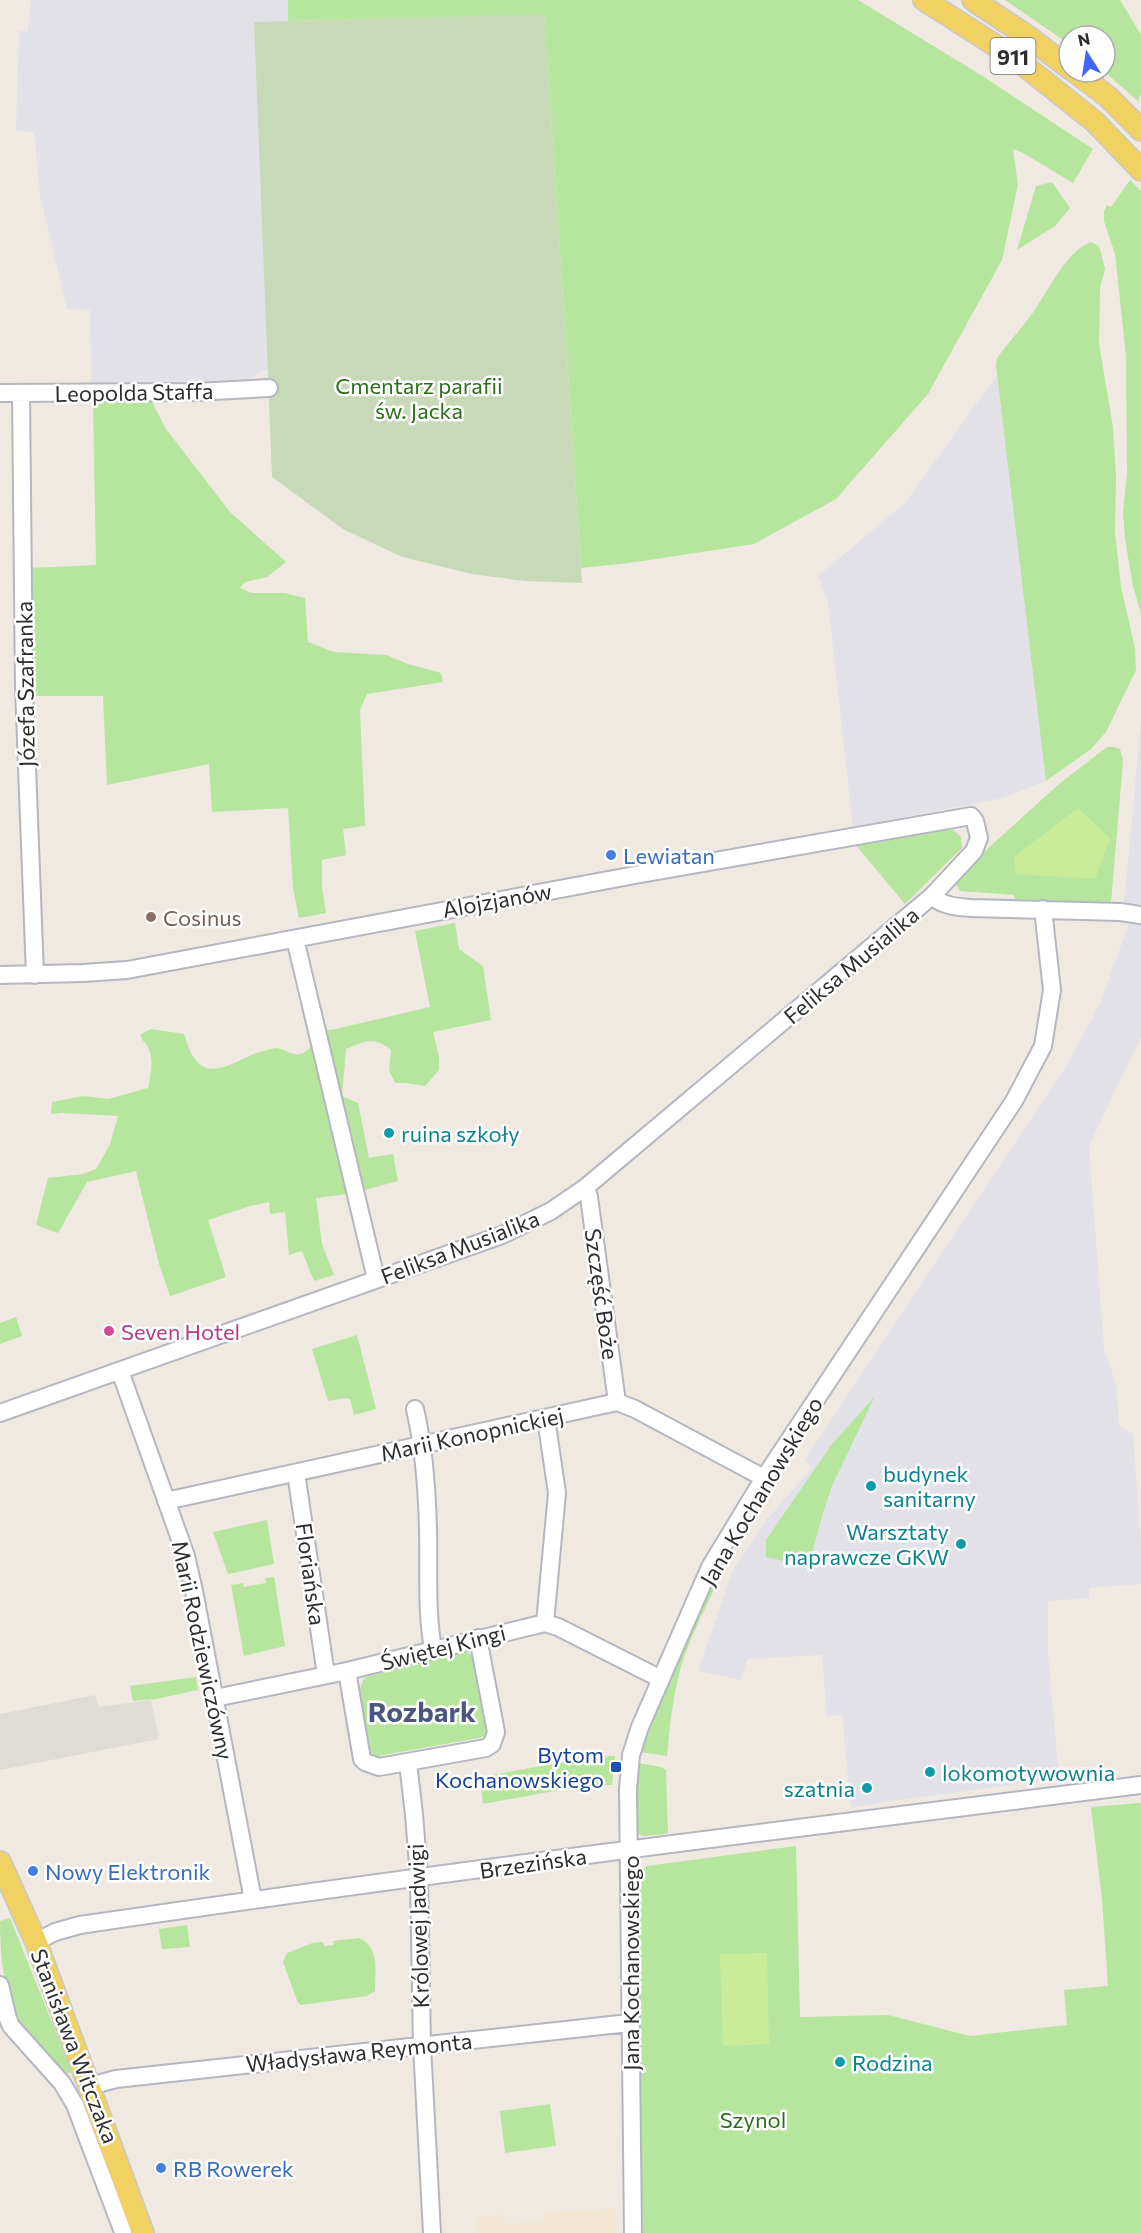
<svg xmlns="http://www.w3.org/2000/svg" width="1141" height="2233" viewBox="0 0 1141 2233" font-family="Commissioner,sans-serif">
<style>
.industrial{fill:#e3e1e8}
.education{fill:#f0e6d1}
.green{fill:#b6e59e}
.cemetery{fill:#c8d9b8}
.pitch{fill:#c9ec9a}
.plaza{fill:#dfdcd8}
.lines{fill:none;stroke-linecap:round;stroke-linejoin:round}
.minor-casing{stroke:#b4b7c1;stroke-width:20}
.major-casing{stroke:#c9c9c9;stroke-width:24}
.minor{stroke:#fff;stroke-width:16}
.major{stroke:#f2d163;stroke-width:21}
.shop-dot{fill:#3f7fe0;stroke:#fff;stroke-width:2}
.education-dot{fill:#8d6e63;stroke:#fff;stroke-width:2}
.culture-dot{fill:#0f9aa8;stroke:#fff;stroke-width:2}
.hotel-dot{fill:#d1479c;stroke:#fff;stroke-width:2}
.transit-dot{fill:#1a4fb4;stroke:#fff;stroke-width:2}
.labels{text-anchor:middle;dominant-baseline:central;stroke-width:5;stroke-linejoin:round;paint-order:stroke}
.shield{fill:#fff;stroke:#6d6d6d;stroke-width:1.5}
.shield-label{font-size:21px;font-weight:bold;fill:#2e2e2e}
.park-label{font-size:22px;fill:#2c6e1b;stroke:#fff}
.street-label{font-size:22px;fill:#2e2e2e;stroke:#fff}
.shop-label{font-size:22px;fill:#366cbe;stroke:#fff;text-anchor:start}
.education-label{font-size:22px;fill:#785e54;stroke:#fff;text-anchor:start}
.culture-label{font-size:22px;fill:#0d838f;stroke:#fff;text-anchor:start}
.hotel-label{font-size:22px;fill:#b23c85;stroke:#fff;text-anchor:start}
.transit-label{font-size:22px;fill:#164399;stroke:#fff;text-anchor:end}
.district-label{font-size:28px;font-weight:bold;fill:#4d5680;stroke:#fff}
</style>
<rect width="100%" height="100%" fill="#efe9e1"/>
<path class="industrial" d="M31,0H288V21L254,23L268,370L261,371L252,378L131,387L91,385L90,310L67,309L40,195L34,132L16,131L19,31H28Z
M997,375L1022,561L1046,781L1003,798L853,827L828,602L818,576L905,503Z
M1141,722V904L1124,903Z
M1131,918L1141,920V1037L1089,1146L1104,1349L1117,1387L1119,1426L1133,1434L1141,1548V1584L1089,1588V1598L1048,1601V1652L1059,1779L883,1802L851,1808L842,1715L827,1716L822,1655L747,1659L741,1680L698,1671L732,1572L765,1522L812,1468L805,1461L807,1456L1067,1065L1100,1004Z"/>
<path class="education" d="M616,2209V2233H477V2216L504,2215L505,2223L545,2222V2211Z"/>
<path class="green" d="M288,0H858L981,75L1093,149L1073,183L1023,153L1013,149L1018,185L1002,260L928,394L836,499L754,544L629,563L581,568L544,15L288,21Z
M1005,0H1120L1141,35V94L1138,101L1105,72V36H1069V44Z
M1130,180L1141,191V614L1133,586L1125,539L1123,512L1127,473L1126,356L1115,254L1104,221V211L1107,205L1111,207Z
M1052,182L1070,208L1055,226L1017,250L1036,186Z
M1091,242L1099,246L1105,269L1100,288L1099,344L1113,427L1116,475L1115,533L1121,587L1135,648L1136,670L1106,732L1091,749L1046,781L996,366L997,358C1009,342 1021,329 1032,314C1047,293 1067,250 1091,242Z
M151,400L166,429L230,512L286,562L267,577L245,582L240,588L252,593H284L305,598L308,642L334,652L386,655L408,664L441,673L443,682L367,694L360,710L365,826L343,829L346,855L322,860V887L326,913L299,918L293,888L288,808L212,812L209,764L107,785L103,696H31L30,568L96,565L93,402Z
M1107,747H1114L1120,749L1123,761L1111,903L1015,899L1014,895L960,891L953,880L1059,784Z
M952,829L961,837L962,848L905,904L855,844Z
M455,923L459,949L483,966L491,1020L433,1032L439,1057V1070L425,1086L406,1083H395L389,1070L391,1050C374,1036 365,1041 346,1049L342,1096L358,1103L369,1158L393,1154L398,1181L354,1193L316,1198L322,1244L334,1275L314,1281L302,1251L289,1255L285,1212L270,1214L269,1202L250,1206L208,1220L226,1277L170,1296L159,1264L136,1171L87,1182L58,1233L36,1225L48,1178L83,1174L96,1169L110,1144L118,1116L62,1113L51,1114L52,1102L83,1096L108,1099L148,1088C151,1074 154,1060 148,1047C145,1041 141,1041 141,1034L151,1029L184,1034C188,1045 191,1059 202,1066C218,1076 244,1057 259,1052C264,1051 273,1048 277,1048C285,1049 291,1056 300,1054C311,1052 315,1038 319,1029L331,1030L430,1007L415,931Z
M16,1317L22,1336L0,1344V1323Z
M357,1335L376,1409L354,1415L350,1399L345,1398L328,1401L312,1349Z
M875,1396L832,1486L823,1513L810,1560L805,1566L766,1557V1540L832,1444Z
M267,1520L274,1564L228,1574L213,1532Z
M715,1574L720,1576C706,1609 686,1643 678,1678C672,1704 669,1730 667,1756L640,1752L673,1669Z
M274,1577L285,1646L244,1656L231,1585L243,1583L244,1587L266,1583L265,1578Z
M464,1652L469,1653L472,1657L486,1732L484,1737L378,1756L371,1753L359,1692L363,1680L367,1677Z
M196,1677L198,1690L156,1699L133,1701L130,1686Z
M615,1756L612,1785H587L483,1804L480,1777L592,1757Z
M638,1763L661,1767L666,1770L668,1833L666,1834L645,1836L637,1834L636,1775Z
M1141,1803V2233H640L636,1874L647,1866L796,1846L800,2017L888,2015L970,2036L1067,2025L1064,1990L1108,1986L1102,1899L1091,1807Z
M10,1918L72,2072L62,2075C50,2061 36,2048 26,2033C4,2002 0,1958 0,1921Z
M187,1925L190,1947L162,1949L159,1929Z
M359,1938C380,1947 375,1971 375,1991L367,1996L301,2005L298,2003L283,1962L287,1953L312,1943L323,1942L324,1946L334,1945L333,1941Z
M550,2104L556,2146L505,2153L500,2111Z"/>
<path class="cemetery" d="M544,14L581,568L582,583L524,581L472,574L402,557L343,529L272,477L254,22Z"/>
<path class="pitch" d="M1078,808L1110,838L1095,879L1016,874L1014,857Z
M767,1953L769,2044L723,2046L720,1954Z"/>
<path class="plaza" d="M95,1695L99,1707L151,1700L159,1739L0,1770V1714Z"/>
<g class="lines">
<defs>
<path id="minor" d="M0,393L196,392L269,388
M21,393L24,688L35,975
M932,896C943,906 956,907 971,908L1120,912L1141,915
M297,947L376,1279
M0,975L83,973L127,970L635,875L971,816L975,821L979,838L974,851L932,896L586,1187L551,1211L502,1235L0,1413
M586,1187L589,1197L617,1402
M120,1371L186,1556L194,1591L253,1900
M415,1409C424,1448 427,1489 428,1529C429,1569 426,1610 433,1649
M296,1473L326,1675
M166,1501L617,1402L635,1409L764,1478
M545,1623L557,1493L546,1418
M347,1671L362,1759L365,1762L379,1767L486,1748L492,1744L496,1732L478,1638
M215,1698L347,1671L545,1623L558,1627L661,1679
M408,1763L414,1814L419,1878L422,2046L432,2233
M36,1942L55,1932L80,1925C433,1873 787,1829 1141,1785
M0,1985L8,2019L11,2026L62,2083L75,2105L123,2232
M90,2086L116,2079L629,2023
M633,2233L628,1789L631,1755L640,1727L710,1567L764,1478L1014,1101L1043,1046L1052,990L1043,909"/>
<path id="major" d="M924,0L1015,58L1095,122L1141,170
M973,0L1030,38L1069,68
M1075,72L1107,96L1141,130
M0,1862L36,1942L143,2233"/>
</defs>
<use href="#minor" class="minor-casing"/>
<use href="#major" class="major-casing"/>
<use href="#minor" class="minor"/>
<use href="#major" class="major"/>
</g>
<g class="shop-dot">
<circle cx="611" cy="855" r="6"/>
<circle cx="33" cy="1871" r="6"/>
<circle cx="161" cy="2168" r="6"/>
</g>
<circle class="education-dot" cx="151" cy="917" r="6"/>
<g class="culture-dot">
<circle cx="389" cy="1133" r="6"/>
<circle cx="871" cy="1486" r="6"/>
<circle cx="961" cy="1544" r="6"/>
<circle cx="930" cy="1772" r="6"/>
<circle cx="867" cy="1788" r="6"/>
<circle cx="840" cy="2062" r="6"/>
</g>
<circle class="hotel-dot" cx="109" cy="1331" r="6"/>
<rect class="transit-dot" x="610" y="1761" width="12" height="12" rx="3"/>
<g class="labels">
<rect class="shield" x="990.5" y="38" width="45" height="36" rx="4.5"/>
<g class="shield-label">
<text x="1013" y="56">911</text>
</g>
<g class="park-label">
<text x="419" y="385">Cmentarz parafii<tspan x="419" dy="25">św. Jacka</tspan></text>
<text x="753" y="2119">Szynol</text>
</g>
<g class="street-label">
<text transform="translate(134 392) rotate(-1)">Leopolda Staffa</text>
<text transform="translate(25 684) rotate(-91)">Józefa Szafranka</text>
<text transform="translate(497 900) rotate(-10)">Alojzjanów</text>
<text transform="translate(851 965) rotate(-40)">Feliksa Musialika</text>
<text transform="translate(460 1247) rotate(-21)">Feliksa Musialika</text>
<text transform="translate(602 1294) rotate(82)">Szczęść Boże</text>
<text transform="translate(472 1434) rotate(-12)">Marii Konopnickiej</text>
<text transform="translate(761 1491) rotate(-59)">Jana Kochanowskiego</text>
<text transform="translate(311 1574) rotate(82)">Floriańska</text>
<text transform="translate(443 1647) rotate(-14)">Świętej Kingi</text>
<text transform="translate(203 1650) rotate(78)">Marii Rodziewiczówny</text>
<text transform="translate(533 1863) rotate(-8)">Brzezińska</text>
<text transform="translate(418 1926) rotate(-92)">Królowej Jadwigi</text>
<text transform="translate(630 1963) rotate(-90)">Jana Kochanowskiego</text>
<text transform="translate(75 2046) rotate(69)">Stanisława Witczaka</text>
<text transform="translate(359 2052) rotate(-6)">Władysława Reymonta</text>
</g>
<g class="shop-label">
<text x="623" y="855">Lewiatan</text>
<text x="45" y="1871">Nowy Elektronik</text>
<text x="173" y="2168">RB Rowerek</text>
</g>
<g class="education-label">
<text x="163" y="917">Cosinus</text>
</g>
<g class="culture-label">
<text x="401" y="1133">ruina szkoły</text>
<text x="883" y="1473">budynek<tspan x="883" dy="25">sanitarny</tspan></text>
<text x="949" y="1531" text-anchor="end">Warsztaty<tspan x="949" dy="25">naprawcze GKW</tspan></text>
<text x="942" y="1772">lokomotywownia</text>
<text x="855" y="1788" text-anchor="end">szatnia</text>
<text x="852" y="2062">Rodzina</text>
</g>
<g class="hotel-label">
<text x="121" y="1331">Seven Hotel</text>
</g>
<g class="transit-label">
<text x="604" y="1754">Bytom<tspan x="604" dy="25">Kochanowskiego</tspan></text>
</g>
<g class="district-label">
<text x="422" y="1711">Rozbark</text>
</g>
</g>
<g transform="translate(1087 54) rotate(348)"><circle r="28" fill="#ffffff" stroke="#ababab" stroke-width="1.5"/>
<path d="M0-4.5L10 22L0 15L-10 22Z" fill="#4264fb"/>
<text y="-9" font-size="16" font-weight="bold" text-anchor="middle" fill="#2e2e2e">N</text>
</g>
</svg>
